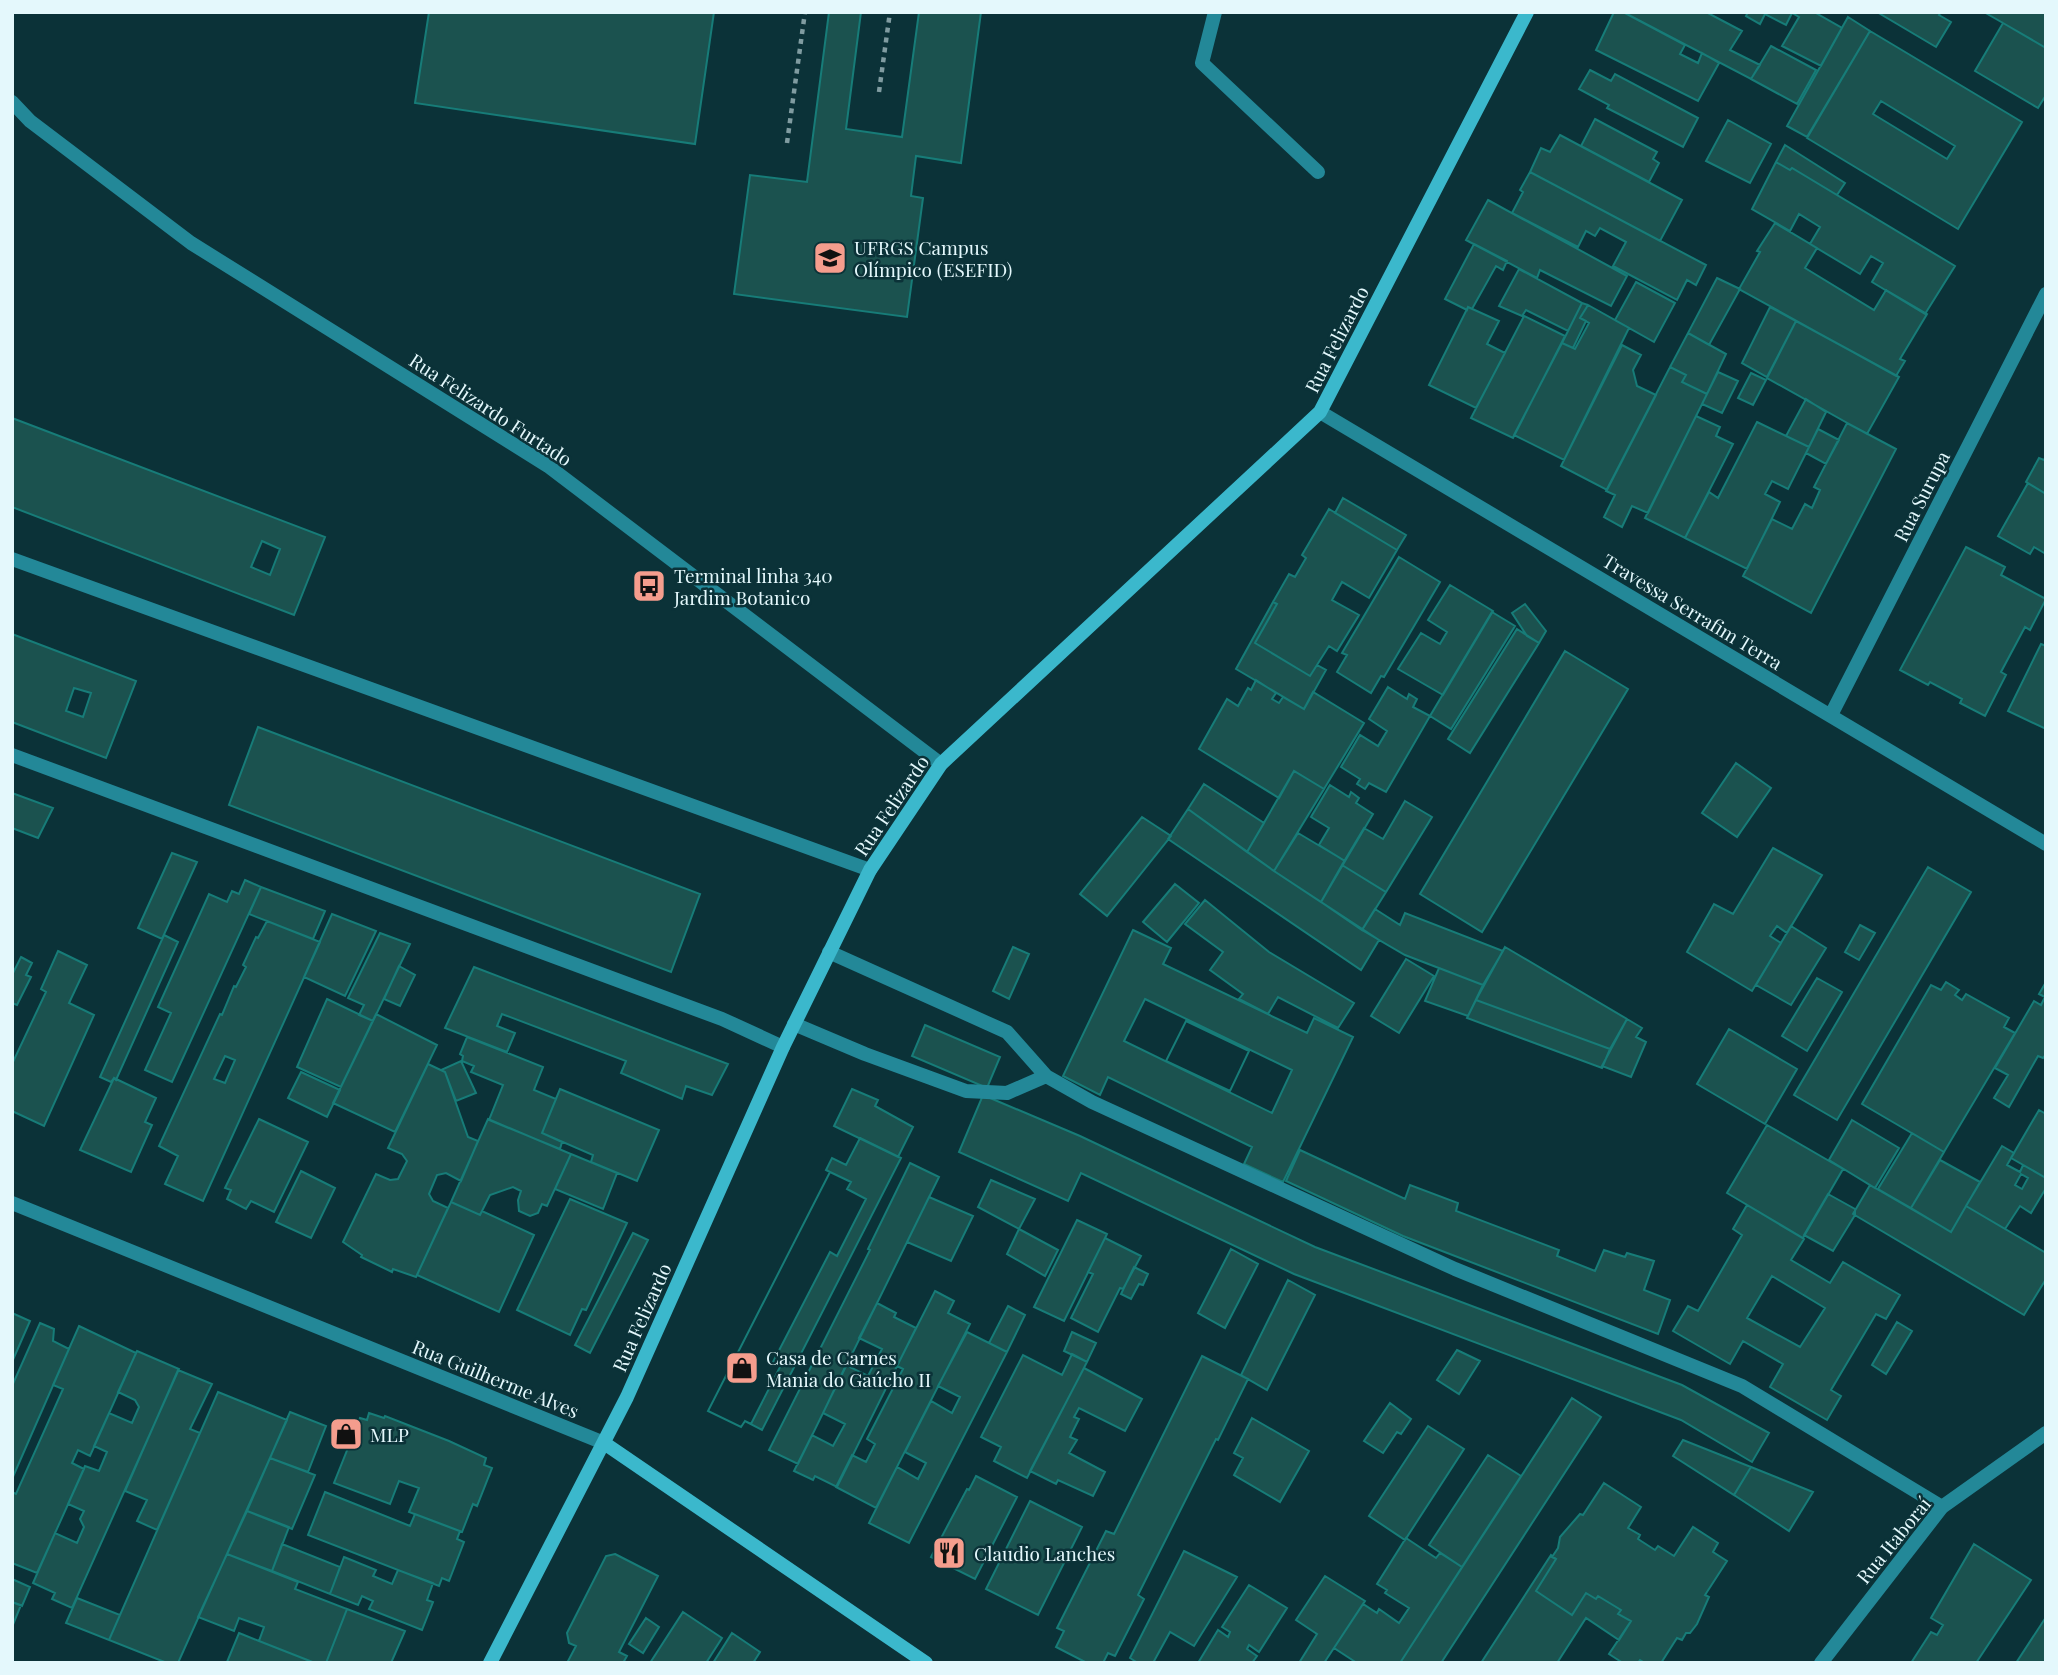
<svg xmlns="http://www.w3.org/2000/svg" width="2058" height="1675" viewBox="0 0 2058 1675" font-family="'Playfair Display',serif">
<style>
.building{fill:#1b524f;stroke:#177c78;stroke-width:2;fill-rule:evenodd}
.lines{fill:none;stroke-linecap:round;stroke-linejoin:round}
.path{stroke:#809ca1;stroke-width:4.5;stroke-dasharray:5 5;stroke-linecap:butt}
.service{stroke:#238898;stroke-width:14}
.minor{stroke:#238898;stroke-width:14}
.tertiary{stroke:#238898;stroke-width:14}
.secondary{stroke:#3bb8cc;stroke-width:14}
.labels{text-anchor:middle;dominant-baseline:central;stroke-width:5;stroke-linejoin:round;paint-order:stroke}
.poi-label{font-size:19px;fill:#e4f8fc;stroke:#0b3238;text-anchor:start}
.street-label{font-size:19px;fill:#e4f8fc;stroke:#0b3238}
</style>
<rect width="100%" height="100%" fill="#0b3238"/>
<path class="building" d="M429,12H714L695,144L415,103Z
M829,12H861L846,129L902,137L919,12H981L961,163L916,156L911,196L923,198L907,317L734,294L750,175L807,182Z
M1614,12H1623L1685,45L1680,54L1698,63L1702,53L1719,63L1698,101L1596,50Z
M1623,12H1706L1742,31L1730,50L1760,65L1751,79Z
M1748,12H1814L1842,28L1821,66L1782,46L1799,17L1792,13L1786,25L1765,14L1760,24L1746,16Z
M1877,12H1941L1939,15L1951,22L1936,47Z
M1984,12H2046V48L2003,23Z
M1848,17L1870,31L1807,137L1787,126Z
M2003,23L2046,48V95L2038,108L1975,71Z
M1870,31L2022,122L1958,229L1807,138ZM1881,101L1955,146L1947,159L1873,114Z
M1771,46L1816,70L1797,104L1751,79Z
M1590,70L1611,81L1615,74L1698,118L1683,147L1607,108L1609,105L1579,89Z
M1595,119L1657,152L1653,159L1659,163L1649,182L1581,146Z
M1728,120L1771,144L1750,183L1706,161Z
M1560,135L1682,200L1660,241L1530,172L1541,148L1550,152Z
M1785,145L1845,183L1837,195L1792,168L1790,170L1776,162Z
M1776,162L1790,170L1792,168L1955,266L1925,314L1872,282L1883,263L1871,256L1860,274L1810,244L1820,227L1799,214L1790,231L1752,209Z
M1530,172L1706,265L1696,285L1687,280L1677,300L1613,266L1626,242L1600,228L1595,236L1586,231L1578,247L1512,213L1523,192L1520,190Z
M1488,200L1627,276L1611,306L1540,270L1537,278L1466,240Z
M1775,223L1817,248L1805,268L1874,310L1886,290L1927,314L1900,359L1905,361L1896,376L1739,289L1760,252L1757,251Z
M1474,244L1507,261L1503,270L1496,266L1472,309L1468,307L1467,310L1445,299Z
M1519,269L1582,303L1568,331L1526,310L1522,316L1499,306Z
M1717,278L1740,289L1709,345L1688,333Z
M1636,282L1675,303L1654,342L1615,320Z
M1582,303L1588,305L1580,318L1586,321L1573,348L1562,343Z
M1588,305L1629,328L1564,460L1514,435L1562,343L1575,349L1589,323L1580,318Z
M1468,307L1499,321L1487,344L1505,353L1476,408L1429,385Z
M1770,307L1796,321L1767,377L1742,363Z
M1524,316L1565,336L1513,438L1471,418Z
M1796,321L1899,377L1867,434L1767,378Z
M1688,333L1726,354L1707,394L1682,382L1686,375L1670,367Z
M1622,345L1641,355L1633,370L1637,386L1656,395L1607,490L1561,466Z
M1670,367L1686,375L1682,382L1707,394L1648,513L1632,506L1622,527L1604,517L1615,495L1606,491Z
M1718,372L1738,381L1722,413L1702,404Z
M1751,373L1766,380L1753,405L1738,398Z
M1806,399L1826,412L1809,447L1786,436Z
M1696,416L1720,427L1716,436L1733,444L1685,538L1645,518Z
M12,418L325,537L294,615L12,507ZM262,541L280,549L270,575L251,567Z
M1757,422L1809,447L1788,489L1772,481L1765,494L1780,502L1747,569L1685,538L1709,492L1718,498Z
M1847,423L1896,449L1811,613L1743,576L1772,519L1792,529L1805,504L1812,508L1820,490L1814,487Z
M1818,429L1839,440L1826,464L1806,453Z
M2046,457V494L2026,482L2039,458L2044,460Z
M2028,483L2046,494V554L2034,547L2030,554L1998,536Z
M1343,498L1406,535L1397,550L1335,513Z
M1329,509L1397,550L1369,598L1342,582L1332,600L1359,615L1337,651L1329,646L1310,676L1255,643L1277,604L1273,602L1289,574L1295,577L1306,558L1302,555Z
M1966,547L2005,567L2001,575L2046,599L2030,630L2025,627L2001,672L2006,675L1985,716L1960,703L1962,699L1930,682L1928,685L1900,670Z
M1399,557L1440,582L1384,677L1381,676L1371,693L1337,672L1347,655L1342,653Z
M1450,585L1493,611L1443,695L1398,669L1421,633L1440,644L1447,632L1428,620Z
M1273,602L1277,604L1255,643L1310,676L1317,665L1326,670L1304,709L1236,669Z
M1525,604L1546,631L1539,643L1527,636L1512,613Z
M1492,612L1515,626L1451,729L1430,716Z
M1517,629L1539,643L1470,753L1448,739Z
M12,634L136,681L106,758L12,722ZM74,688L91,693L83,717L66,711Z
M2041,644L2046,646V729L2008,711Z
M1565,651L1628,689L1482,932L1420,894Z
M1256,680L1276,693L1272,699L1279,703L1283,697L1304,709L1313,692L1364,723L1324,789L1294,771L1279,798L1199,749L1227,699L1238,706L1248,688L1251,690Z
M1388,687L1407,699L1409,694L1417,699L1413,707L1430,716L1386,792L1369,783L1365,789L1357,784L1360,779L1341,767L1360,735L1378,746L1387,731L1369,719Z
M258,727L700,894L671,972L229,805Z
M1736,763L1771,788L1737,837L1702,813Z
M1294,771L1324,789L1274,871L1247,852Z
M1204,784L1264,823L1247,852L1188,809Z
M1330,785L1349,797L1351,792L1359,798L1356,803L1373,814L1345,861L1319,845L1329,828L1311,817Z
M12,793L53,808L38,838L12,828Z
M1405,801L1432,817L1386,892L1342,865L1364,828L1383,839Z
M1188,809L1274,871L1379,940L1361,970L1168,839Z
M1142,817L1171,836L1107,916L1080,894Z
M1298,833L1345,861L1321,902L1274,871Z
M1773,848L1822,875L1787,933L1777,926L1770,936L1781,943L1752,991L1687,952L1714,904L1733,914Z
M172,853L197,862L162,939L138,928Z
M1342,865L1386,892L1362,930L1321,902Z
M1928,867L1971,892L1837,1120L1794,1095Z
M245,880L261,887L172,1082L145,1070L171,1013L158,1007L209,894L227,902L232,891L239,894Z
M1175,884L1199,903L1167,942L1143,922Z
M261,887L325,911L313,939L249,914Z
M1205,900L1269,952L1354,1003L1338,1028L1278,997L1268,1014L1239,999L1243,994L1210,970L1223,952L1185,924Z
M1375,909L1400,925L1405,913L1503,951L1483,985L1405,955L1362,930Z
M332,914L376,931L345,996L304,977Z
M267,921L320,942L203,1201L165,1184L178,1156L159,1146L220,1014L222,1015L234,986L236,987L246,967L243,965L256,937L258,938ZM225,1056L235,1060L225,1083L214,1079Z
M1860,925L1875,933L1859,960L1845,952Z
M1791,926L1826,948L1791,1005L1756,985Z
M1133,930L1171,948L1163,964L1307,1033L1314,1018L1353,1037L1283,1182L1244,1164L1252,1147L1108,1077L1100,1095L1063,1076ZM1186,1021L1249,1051L1230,1091L1166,1061Z
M380,933L410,944L373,1021L359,1015L364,1005L348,998Z
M164,935L178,942L116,1080L114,1078L111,1082L100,1077Z
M1013,947L1029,954L1009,999L993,991Z
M1505,947L1627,1019L1610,1049L1476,1000Z
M58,951L87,965L69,1003L94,1015L44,1126L12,1111V1064L46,992L41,989Z
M21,957L32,963L26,975L31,977L17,1005L12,1003V975Z
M1406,959L1434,976L1399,1033L1371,1016Z
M399,966L415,975L400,1006L384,999Z
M474,967L728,1064L712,1095L686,1086L682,1099L621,1073L626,1061L502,1014L497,1026L515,1033L507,1052L445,1028Z
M1439,968L1483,985L1468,1016L1425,1001Z
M1817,978L1842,992L1807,1051L1782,1036Z
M1946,982L1959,990L1955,995L1962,1000L1966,994L2009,1018L2004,1027L2015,1033L1944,1152L1862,1104L1931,985L1941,990Z
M2046,982V1054L2043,1058L2038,1056L2009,1107L1994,1098L2008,1075L1995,1068L2034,1001L2041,1005L2045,997L2039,994Z
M327,999L373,1021L341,1087L297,1067Z
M1145,999L1292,1070L1272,1113L1124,1041ZM1186,1021L1249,1051L1230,1091L1166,1061Z
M1476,1000L1610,1049L1602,1068L1467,1018Z
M376,1014L437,1045L395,1132L333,1103Z
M1627,1019L1642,1028L1636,1037L1646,1042L1631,1077L1602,1066Z
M925,1025L1000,1057L987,1088L912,1056Z
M1729,1029L1797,1069L1765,1124L1697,1084Z
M467,1037L543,1067L534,1090L556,1099L542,1133L562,1142L560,1149L489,1120L503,1085L471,1072L474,1066L462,1061L463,1056L460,1054Z
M461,1061L476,1093L456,1101L445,1072L441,1070Z
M428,1064L445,1072L468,1137L478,1141L461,1181L446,1173L437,1175L429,1194L433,1201L448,1208L416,1277L393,1269L392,1272L361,1257L362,1255L343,1242L376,1174L390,1180L398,1179L407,1161L402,1154L388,1148Z
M301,1072L340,1090L327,1117L288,1098Z
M114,1078L156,1098L145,1122L152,1125L131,1172L80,1150Z
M560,1089L659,1130L637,1181L591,1162L593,1155L542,1133Z
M852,1089L878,1100L875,1106L913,1127L898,1157L834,1126Z
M983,1095L1080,1136L1315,1247L1682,1385L1769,1433L1752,1462L1681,1420L1294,1274L1081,1173L1068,1201L959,1152Z
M2039,1110L2046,1114V1178L2011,1158Z
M259,1119L308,1142L274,1212L251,1201L246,1209L227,1199L231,1190L225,1188Z
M488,1119L571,1154L547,1206L542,1204L538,1213L530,1216L519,1211L518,1200L521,1191L513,1187L490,1195L480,1215L451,1202Z
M1852,1120L1899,1148L1875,1188L1829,1160Z
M1767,1125L1843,1169L1803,1238L1727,1193Z
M1912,1133L1944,1152L1911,1208L1878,1189Z
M860,1138L901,1158L762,1430L745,1421L741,1427L708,1411L830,1172L826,1170L832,1158L846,1165Z
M2002,1146L2014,1153L2007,1165L2020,1172L2023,1165L2046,1178V1188L2031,1213L2020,1206L2005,1229L1966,1206ZM2021,1174L2028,1178L2022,1189L2015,1185Z
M1300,1150L1405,1199L1410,1185L1458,1203L1456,1211L1559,1250L1557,1256L1595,1271L1604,1250L1625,1257L1627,1253L1654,1261L1644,1290L1670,1300L1658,1334L1403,1236L1286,1181Z
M571,1154L617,1173L603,1209L555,1189Z
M1940,1160L1980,1182L1951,1232L1911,1208Z
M910,1163L939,1177L798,1464L769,1450L870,1250L868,1249Z
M301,1171L335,1188L311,1238L276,1222Z
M830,1172L851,1182L847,1189L866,1199L837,1256L830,1252L773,1362L781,1365L751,1424L745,1421L741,1427L708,1411Z
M991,1180L1035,1199L1019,1229L978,1207Z
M1870,1185L1951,1232L1966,1206L2046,1253V1279L2024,1315L1853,1214Z
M1828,1194L1855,1209V1215L1833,1251L1804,1235Z
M929,1197L973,1216L951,1261L907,1242Z
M570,1199L627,1223L586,1310L582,1309L570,1335L517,1310Z
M451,1202L480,1215L482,1211L534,1235L499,1312L417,1275Z
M1747,1205L1804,1239L1791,1260L1830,1283L1843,1262L1900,1295L1886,1319L1876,1314L1831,1390L1841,1396L1827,1420L1770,1387L1783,1364L1743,1341L1730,1364L1673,1331L1688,1306L1698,1311L1742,1235L1733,1229Z
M1077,1220L1107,1234L1064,1321L1034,1307Z
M1019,1229L1058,1250L1045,1276L1007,1254Z
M633,1233L648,1240L590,1353L575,1345Z
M1105,1238L1141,1256L1123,1289L1120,1288L1098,1332L1071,1318L1093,1274L1088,1272Z
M1231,1249L1258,1264L1225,1328L1198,1313Z
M1134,1267L1148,1274L1143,1285L1139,1284L1131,1299L1121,1294Z
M1772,1276L1825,1308L1800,1347L1747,1318Z
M1288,1280L1315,1295L1267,1390L1241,1375Z
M935,1291L954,1301L948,1313L970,1324L876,1508L836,1487L852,1455L866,1462L875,1444L867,1439L903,1369L897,1366Z
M877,1303L896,1313L894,1317L916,1328L837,1487L815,1476L813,1480L794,1471L812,1435L833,1446L845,1424L823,1413L846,1365L868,1376L882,1349L859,1338Z
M1008,1306L1025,1315L1007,1352L989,1343Z
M12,1313L30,1321L12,1362Z
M1897,1322L1912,1331L1886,1374L1872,1365Z
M40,1323L54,1329L53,1341L69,1349L12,1479V1386Z
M79,1326L136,1353L90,1456L78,1450L72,1463L84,1469L37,1573L12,1563V1492L16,1494L63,1389L53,1385Z
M967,1332L1007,1352L909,1543L869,1523L897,1467L918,1479L926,1463L905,1452L931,1401L952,1413L960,1397L938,1386Z
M1072,1332L1096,1343L1087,1362L1064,1351Z
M1457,1350L1480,1361L1459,1394L1437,1380Z
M137,1351L179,1369L72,1608L52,1599L55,1593L33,1583L55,1533L77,1543L84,1527L80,1519L84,1511L68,1504L85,1466L99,1471L107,1452L94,1446L109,1413L132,1423L139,1407L135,1400L118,1392Z
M1072,1354L1087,1362L1027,1478L994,1461L1001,1447L981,1437L1023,1355L1062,1375Z
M1202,1356L1248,1379L1218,1440L1216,1439L1138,1595L1144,1599L1115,1656L1108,1653L1103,1663H1087L1056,1647L1064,1631L1057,1628L1106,1531L1114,1534Z
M1084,1368L1142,1399L1125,1431L1079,1408L1074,1417L1079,1419L1070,1437L1077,1440L1069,1453L1105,1472L1093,1496L1058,1480L1056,1484L1030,1471Z
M178,1370L212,1384L190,1429L200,1433L157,1530L137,1521L147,1500L125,1491Z
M218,1392L287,1420L178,1663H167L109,1640Z
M1572,1398L1601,1417L1441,1663H1400Z
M1390,1403L1411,1419L1401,1434L1397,1432L1383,1453L1364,1441Z
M290,1412L326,1426L308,1472L270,1458Z
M369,1413L384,1418L385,1416L449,1441L486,1458L484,1465L492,1468L477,1506L473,1504L462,1532L409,1512L419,1488L399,1481L390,1504L334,1483L360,1418L367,1420Z
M1252,1418L1309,1451L1280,1502L1234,1475L1243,1458L1234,1453Z
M1428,1426L1464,1449L1405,1540L1369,1516Z
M1683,1440L1751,1467L1734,1495L1673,1456Z
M1488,1455L1521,1476L1462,1567L1429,1545Z
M270,1458L315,1475L292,1529L247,1511Z
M1751,1467L1813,1492L1789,1531L1734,1495Z
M976,1476L1017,1497L975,1579L931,1557L967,1489L969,1490Z
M1604,1483L1641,1507L1628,1528L1640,1535L1638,1539L1655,1550L1658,1546L1674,1556L1693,1527L1718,1543L1713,1552L1727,1561L1705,1595L1709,1597L1697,1624L1690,1633H1686L1682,1640L1677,1638L1661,1663H1645L1640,1660L1638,1663H1623L1609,1654L1631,1621L1618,1614L1621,1610L1598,1596L1596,1599L1586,1593L1572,1615L1536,1591L1556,1559L1552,1557L1558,1548L1560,1537L1580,1514L1583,1515Z
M325,1492L410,1526L415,1514L460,1531L457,1539L464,1542L449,1581L442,1578L439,1586L308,1535Z
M1030,1501L1082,1527L1038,1615L986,1589Z
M247,1511L289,1527L272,1571L227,1554Z
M1406,1538L1436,1558L1440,1553L1462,1567L1400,1663H1357L1334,1648L1363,1604L1377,1613L1379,1609L1399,1623L1409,1608L1385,1593L1387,1590L1377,1584Z
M282,1544L340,1567L330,1594L272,1571Z
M1974,1544L2031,1580L1976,1663H1911L1931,1632L1937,1635L1943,1625L1931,1618Z
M1184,1551L1237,1577L1194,1646L1170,1632L1153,1663H1138L1130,1658Z
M227,1554L298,1582L295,1589L347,1609L326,1663H315L259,1641L264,1627L239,1618L234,1631L198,1617Z
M615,1554L658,1576L619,1652L627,1656L623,1663H567L576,1646L569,1643L567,1633L606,1556Z
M1551,1555L1556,1559L1536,1591L1572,1615L1586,1593L1596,1599L1598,1596L1621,1610L1618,1614L1631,1621L1619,1640L1586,1618L1557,1663H1481Z
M344,1557L376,1570L373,1576L392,1584L398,1570L433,1583L427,1600L433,1602L422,1630L369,1609L373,1601L362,1596L358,1605L330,1594Z
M1325,1576L1365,1601L1324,1663H1299L1317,1634L1296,1620Z
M12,1579L30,1587L22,1606L12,1602Z
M1249,1585L1287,1608L1259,1652L1249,1645L1247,1649L1257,1656L1252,1663H1198L1218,1630L1228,1637L1230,1632L1222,1627Z
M77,1598L120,1615L109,1640L66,1623Z
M12,1602L21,1605L12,1627Z
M347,1609L405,1631L391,1663H326Z
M683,1612L722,1638L706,1663H650Z
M2046,1617V1663H2016Z
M646,1618L659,1627L643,1653L629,1644Z
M239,1633L259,1641L315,1663L227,1662Z
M732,1633L760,1652L753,1663H713Z"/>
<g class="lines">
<path class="path" d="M879,92L890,12
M787,143L805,12"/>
<path class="service" d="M1215,12L1202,63L1318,172
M12,559L870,870
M12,755L722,1019L783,1047
M829,952L1007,1032L1046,1076L1092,1102L1455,1269L1742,1386L1942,1507
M794,1024L865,1054L966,1091L1007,1093L1046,1076"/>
<path class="minor" d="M12,102L30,121L191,243L548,466L941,764
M1320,412L2046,844
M1831,715L2046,294
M1821,1663L1942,1507L2046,1433"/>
<path class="tertiary" d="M12,1203L604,1443"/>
<path class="secondary" d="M604,1443L926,1663
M490,1663L627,1397L783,1047L870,870L941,764L1320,412L1527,12"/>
</g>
<defs>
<symbol id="university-square" viewBox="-11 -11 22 22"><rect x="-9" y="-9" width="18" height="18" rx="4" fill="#f59d8d" stroke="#0b3238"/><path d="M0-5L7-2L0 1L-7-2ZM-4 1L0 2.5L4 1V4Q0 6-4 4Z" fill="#111"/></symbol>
<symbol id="bus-square" viewBox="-11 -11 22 22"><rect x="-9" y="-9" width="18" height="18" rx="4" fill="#f59d8d" stroke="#0b3238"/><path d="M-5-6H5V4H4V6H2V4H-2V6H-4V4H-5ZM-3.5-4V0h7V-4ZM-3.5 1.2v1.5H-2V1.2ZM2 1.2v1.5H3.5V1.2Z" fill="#111"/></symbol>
<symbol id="shop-square" viewBox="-11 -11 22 22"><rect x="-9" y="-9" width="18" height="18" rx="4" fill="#f59d8d" stroke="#0b3238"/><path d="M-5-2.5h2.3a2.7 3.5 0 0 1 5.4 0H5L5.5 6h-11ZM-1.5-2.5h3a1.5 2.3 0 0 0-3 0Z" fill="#111"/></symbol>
<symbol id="restaurant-square" viewBox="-11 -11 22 22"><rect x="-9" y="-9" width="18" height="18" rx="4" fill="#f59d8d" stroke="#0b3238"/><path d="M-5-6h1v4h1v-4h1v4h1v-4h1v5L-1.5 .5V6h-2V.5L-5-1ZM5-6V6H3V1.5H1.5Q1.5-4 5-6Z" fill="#111"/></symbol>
</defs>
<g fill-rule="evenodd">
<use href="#university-square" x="811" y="239" width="38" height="38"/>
<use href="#bus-square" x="630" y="567" width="38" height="38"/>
<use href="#shop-square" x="723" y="1349" width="38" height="38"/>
<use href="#shop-square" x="327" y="1415" width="38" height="38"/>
<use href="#restaurant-square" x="930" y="1534" width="38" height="38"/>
</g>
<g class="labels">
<g class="poi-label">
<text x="854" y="247">UFRGS Campus<tspan x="854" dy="22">Olímpico (ESEFID)</tspan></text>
<text x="674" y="575">Terminal linha 340<tspan x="674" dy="22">Jardim Botanico</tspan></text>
<text x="766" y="1357">Casa de Carnes<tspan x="766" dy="22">Mania do Gaúcho II</tspan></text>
<text x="370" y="1434">MLP</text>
<text x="974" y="1553">Claudio Lanches</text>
</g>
<g class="street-label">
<text transform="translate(1336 339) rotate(-63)">Rua Felizardo</text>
<text transform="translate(491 409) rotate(33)">Rua Felizardo Furtado</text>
<text transform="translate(1921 496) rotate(-63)">Rua Surupa</text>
<text transform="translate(1693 611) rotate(31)">Travessa Serrafim Terra</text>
<text transform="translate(891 805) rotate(-56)">Rua Felizardo</text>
<text transform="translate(641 1317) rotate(-66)">Rua Felizardo</text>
<text transform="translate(496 1378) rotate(22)">Rua Guilherme Alves</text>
<text transform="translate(1893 1540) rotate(-51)">Rua Itaboraí</text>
</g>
</g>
<rect width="2058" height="1675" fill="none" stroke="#e4f8fc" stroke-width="28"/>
</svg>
